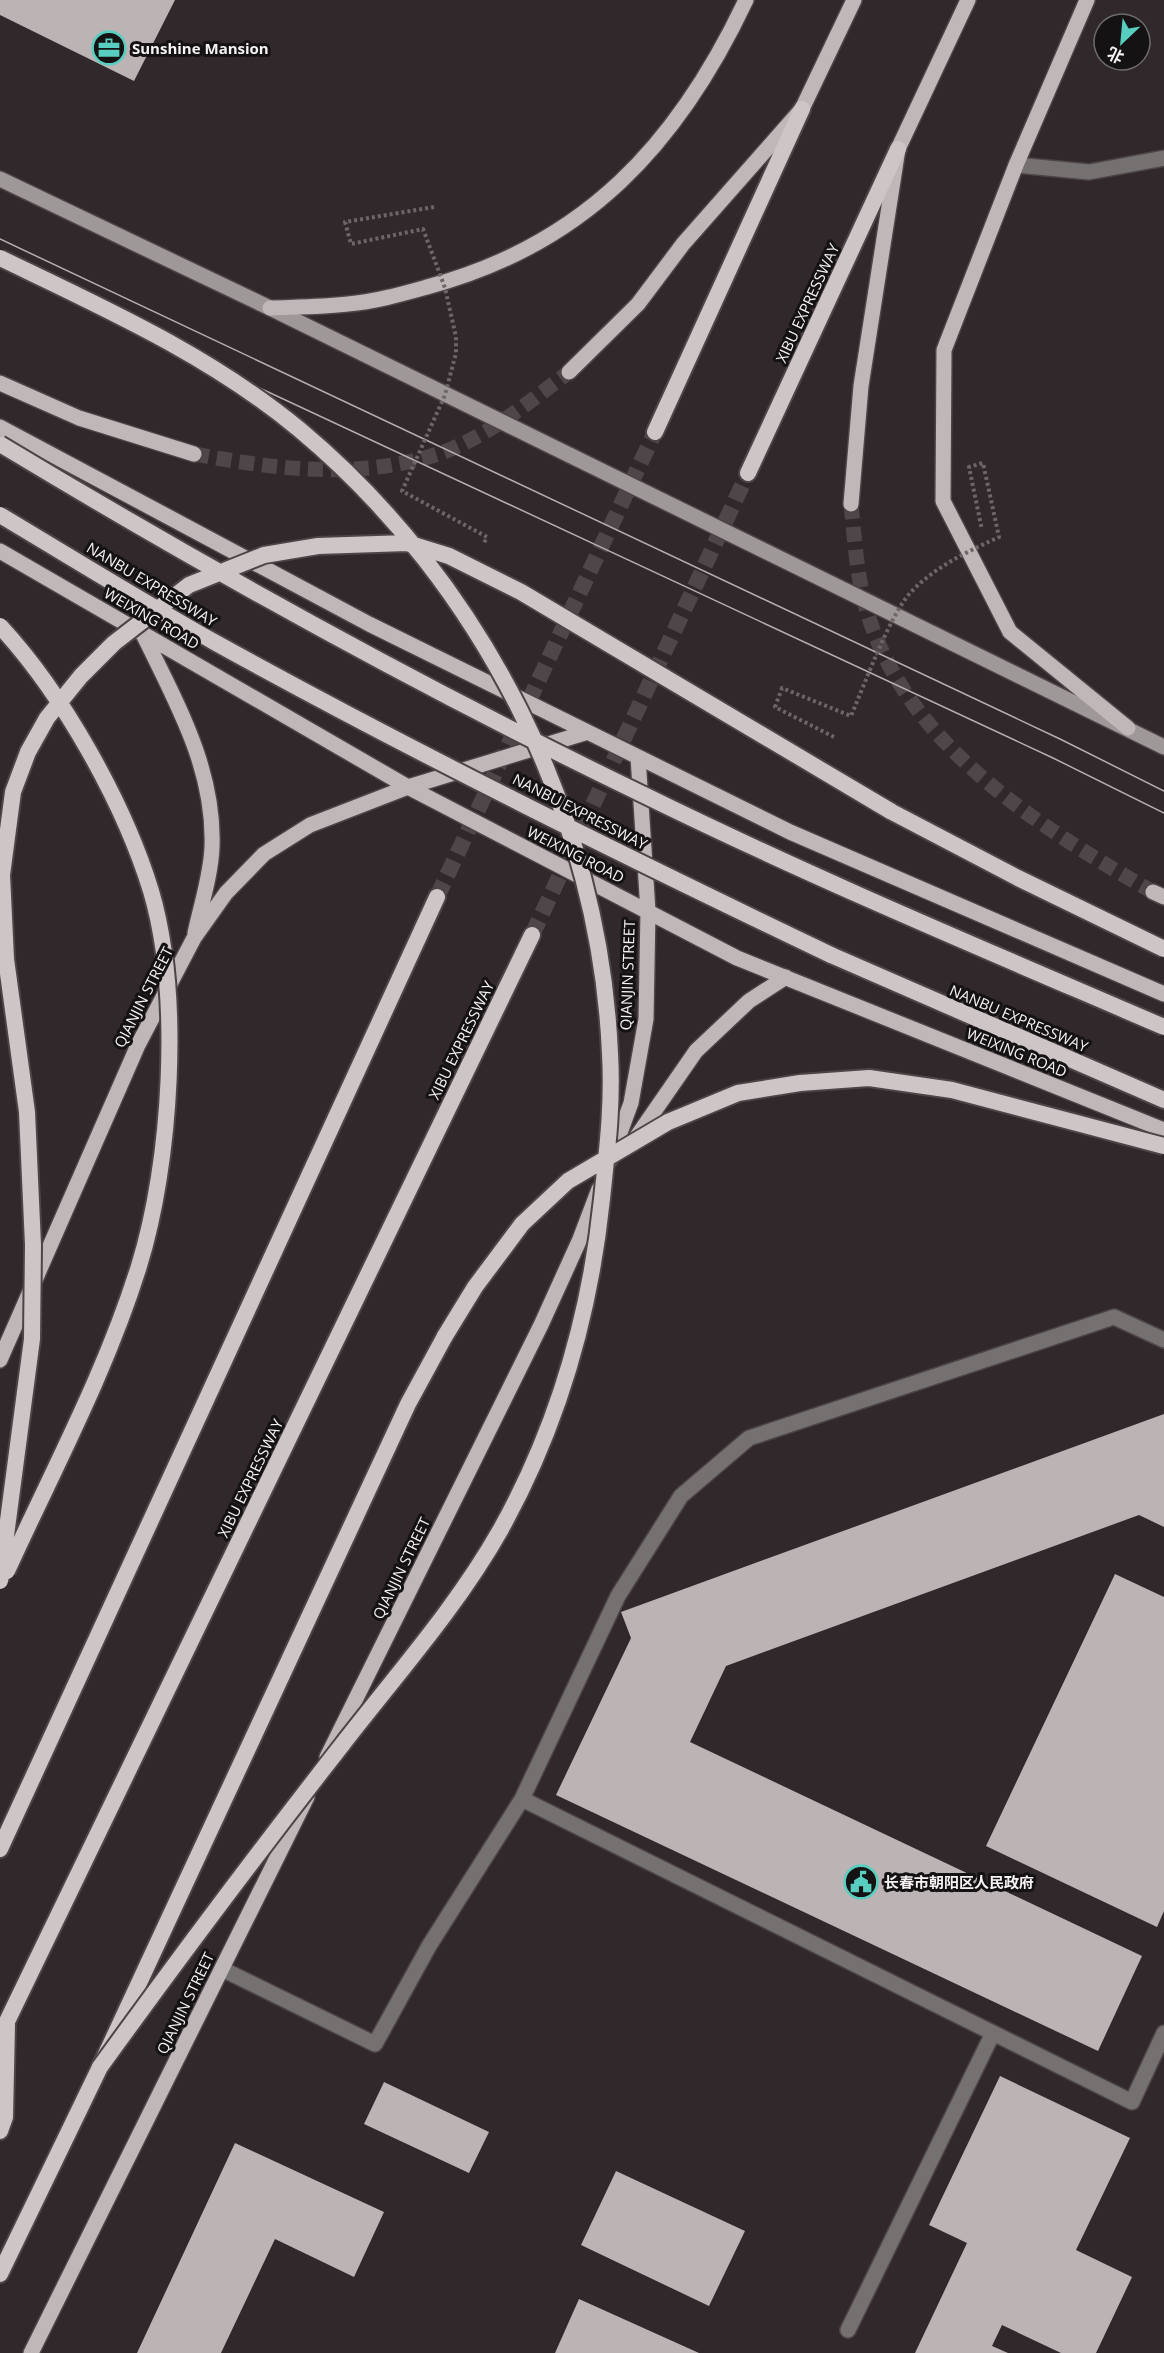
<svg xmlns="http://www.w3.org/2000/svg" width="1164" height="2353" viewBox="0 0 1164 2353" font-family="'Open Sans','Noto Sans SC',sans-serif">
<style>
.building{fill:#bcb3b5}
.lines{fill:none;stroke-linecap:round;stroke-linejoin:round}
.primary-tunnel{stroke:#4e4648;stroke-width:15;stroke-dasharray:15 8;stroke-linecap:butt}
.trunk-tunnel{stroke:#4e4648;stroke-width:16;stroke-dasharray:16 8;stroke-linecap:butt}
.service-casing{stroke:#4c4446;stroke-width:18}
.secondary-casing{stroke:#4c4446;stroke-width:18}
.primary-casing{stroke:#4c4446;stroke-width:18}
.trunk-casing{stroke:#4c4446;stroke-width:20}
.service{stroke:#757171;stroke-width:15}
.secondary{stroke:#9f9899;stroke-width:15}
.primary{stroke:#bfb7b8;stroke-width:15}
.trunk{stroke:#cec5c6;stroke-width:16}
.tram{stroke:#b5afb0;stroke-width:1.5}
.trunk-bridge-casing{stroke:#4c4446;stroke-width:20;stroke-linecap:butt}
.path-bridge{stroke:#6d6668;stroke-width:4;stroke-dasharray:3 3;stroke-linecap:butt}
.trunk-bridge{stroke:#cec5c6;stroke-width:16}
.labels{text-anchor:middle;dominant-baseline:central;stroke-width:6;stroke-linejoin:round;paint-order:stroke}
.poi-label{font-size:15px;font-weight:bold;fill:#f7f2f3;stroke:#151213;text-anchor:start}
.street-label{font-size:15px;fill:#f7f2f3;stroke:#151213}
</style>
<rect width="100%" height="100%" fill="#30282a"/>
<path class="building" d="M0,0H175L134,81L0,15Z
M1164,1414V1527L1139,1515L726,1666L690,1742L1142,1956L1098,2051L556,1795L631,1638L621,1612Z
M1115,1574L1164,1597V1911L1157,1927L986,1846Z
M1000,2076L1130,2138L1076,2250L1132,2277L1096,2353H1061L1002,2325L992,2346L1008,2353H915L967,2243L929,2225Z
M384,2082L489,2132L469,2173L364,2124Z
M235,2143L384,2212L354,2277L275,2239L221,2353H137Z
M616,2171L745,2231L709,2306L581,2245Z
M579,2299L699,2353H555Z"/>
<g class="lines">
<path class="primary-tunnel" d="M194,454C275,469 358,480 438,454C486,438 529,402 569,372
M851,504C855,543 857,583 870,621C913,749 1042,829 1153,892"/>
<path class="trunk-tunnel" d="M437,897L655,432
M532,935L748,473"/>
<defs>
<path id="service" d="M1016,165L1089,172L1164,158
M522,1799L1132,2102L1164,2033
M222,1969L375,2044L429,1946L522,1799L618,1596L681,1496L749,1438L1114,1317L1164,1340
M848,2330L993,2033"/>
<path id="secondary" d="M0,179L270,308L1164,747"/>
<path id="primary" d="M1087,0L1016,165L944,350L943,501L1010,632L1128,728
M270,308C296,307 322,307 348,304C374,302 402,294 427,287C585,245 678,144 746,0
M569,372L638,304L683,244L802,109L854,0
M0,383L79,418L194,454
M0,427L369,624L790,832L1164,994
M851,504L861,386L898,149L968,0
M0,551L408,787L737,958L1164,1130
M143,634C176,702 215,769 212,847C211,875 201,905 195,933
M1153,892L1164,897
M633,1142L696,1051L749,1001L786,977
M610,1160L631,1103L646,1019L648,911L638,757
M0,1360L138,1045L194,938L226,893L264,854L310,825L408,787L588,732
M327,1757L541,1325L580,1239L599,1189
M31,2353L307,1797"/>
<path id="trunk" d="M655,432L802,109
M748,473L898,149
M831,955L1164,1100
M0,1849L437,897
M0,2036L532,935
M0,2131L5,2117L7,2025
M0,2274L100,2067L408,1404L445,1336"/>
</defs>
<use href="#service" class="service-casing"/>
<use href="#secondary" class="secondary-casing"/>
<use href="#primary" class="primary-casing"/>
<use href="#trunk" class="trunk-casing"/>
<use href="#service" class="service"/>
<use href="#secondary" class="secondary"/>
<use href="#primary" class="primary"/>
<use href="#trunk" class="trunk"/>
<path class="tram" d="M0,239L1060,739L1164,791
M0,267L1053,758L1164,813"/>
<defs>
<path id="trunk-bridge" d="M0,258C104,308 211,356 300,430C483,583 600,816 610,1054C613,1103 607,1151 602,1199C590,1314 557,1428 501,1529C457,1607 397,1674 342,1745C259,1851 179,1958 100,2067
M0,444C209,570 424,689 644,795C815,879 990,952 1164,1027
M0,515C72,558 143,602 216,643C417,754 624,856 831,955
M0,626C63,694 124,803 151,891C182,996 171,1163 139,1266C106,1372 53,1470 7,1571
M445,1336L475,1287L522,1224L568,1181L668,1122L738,1093L800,1083L869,1078L952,1090L1164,1146
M0,1581L32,1339L33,1245L27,1112L6,959L2,875L13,792L28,752L47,718L81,676L114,643L189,585L264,555L318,546L407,543L449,556L521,592L892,812L1018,878L1164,949"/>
</defs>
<use href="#trunk-bridge" class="trunk-bridge-casing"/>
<path class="path-bridge" d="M434,207L345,222L351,244L423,229L445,288L456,337V353L445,395L402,491L487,537L484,543
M834,737L775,707L782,688L851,716C864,686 890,614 911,592C936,566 967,552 999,537L983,463L969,467L982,530"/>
<use href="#trunk-bridge" class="trunk-bridge"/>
</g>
<defs>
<symbol id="office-ring" viewBox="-11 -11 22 22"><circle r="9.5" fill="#151213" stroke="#58cec0" stroke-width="1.5"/><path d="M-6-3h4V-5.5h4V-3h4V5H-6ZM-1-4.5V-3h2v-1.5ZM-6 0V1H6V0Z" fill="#58cec0"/></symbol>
<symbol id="civic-ring" viewBox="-11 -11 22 22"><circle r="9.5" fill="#151213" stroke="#58cec0" stroke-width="1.5"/><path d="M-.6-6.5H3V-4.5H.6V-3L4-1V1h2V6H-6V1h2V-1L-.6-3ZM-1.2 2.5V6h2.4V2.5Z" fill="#58cec0"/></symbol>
</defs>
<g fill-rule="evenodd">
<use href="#office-ring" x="90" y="29" width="38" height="38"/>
<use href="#civic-ring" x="842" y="1863" width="38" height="38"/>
</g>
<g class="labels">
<g class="poi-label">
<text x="132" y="48">Sunshine Mansion</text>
<text x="884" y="1882">长春市朝阳区人民政府</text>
</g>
<g class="street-label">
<text transform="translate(807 303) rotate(-65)">XIBU EXPRESSWAY</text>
<text transform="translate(152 584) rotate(31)">NANBU EXPRESSWAY</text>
<text transform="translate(152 618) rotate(30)">WEIXING ROAD</text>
<text transform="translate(580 811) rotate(27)">NANBU EXPRESSWAY</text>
<text transform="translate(576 854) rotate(27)">WEIXING ROAD</text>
<text transform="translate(627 975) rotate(-88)">QIANJIN STREET</text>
<text transform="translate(143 997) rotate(-63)">QIANJIN STREET</text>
<text transform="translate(1019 1018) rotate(23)">NANBU EXPRESSWAY</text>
<text transform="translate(461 1040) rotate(-64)">XIBU EXPRESSWAY</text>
<text transform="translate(1017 1052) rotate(22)">WEIXING ROAD</text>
<text transform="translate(250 1478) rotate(-64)">XIBU EXPRESSWAY</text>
<text transform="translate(401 1568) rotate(-64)">QIANJIN STREET</text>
<text transform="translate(185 2003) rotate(-64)">QIANJIN STREET</text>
</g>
</g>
<g transform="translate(1122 42) rotate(206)"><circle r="28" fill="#151213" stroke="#6f6c6d" stroke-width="1.5"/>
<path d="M0-4.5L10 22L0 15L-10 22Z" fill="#58cec0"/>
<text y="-9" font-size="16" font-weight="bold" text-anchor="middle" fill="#f7f2f3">北</text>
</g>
</svg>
